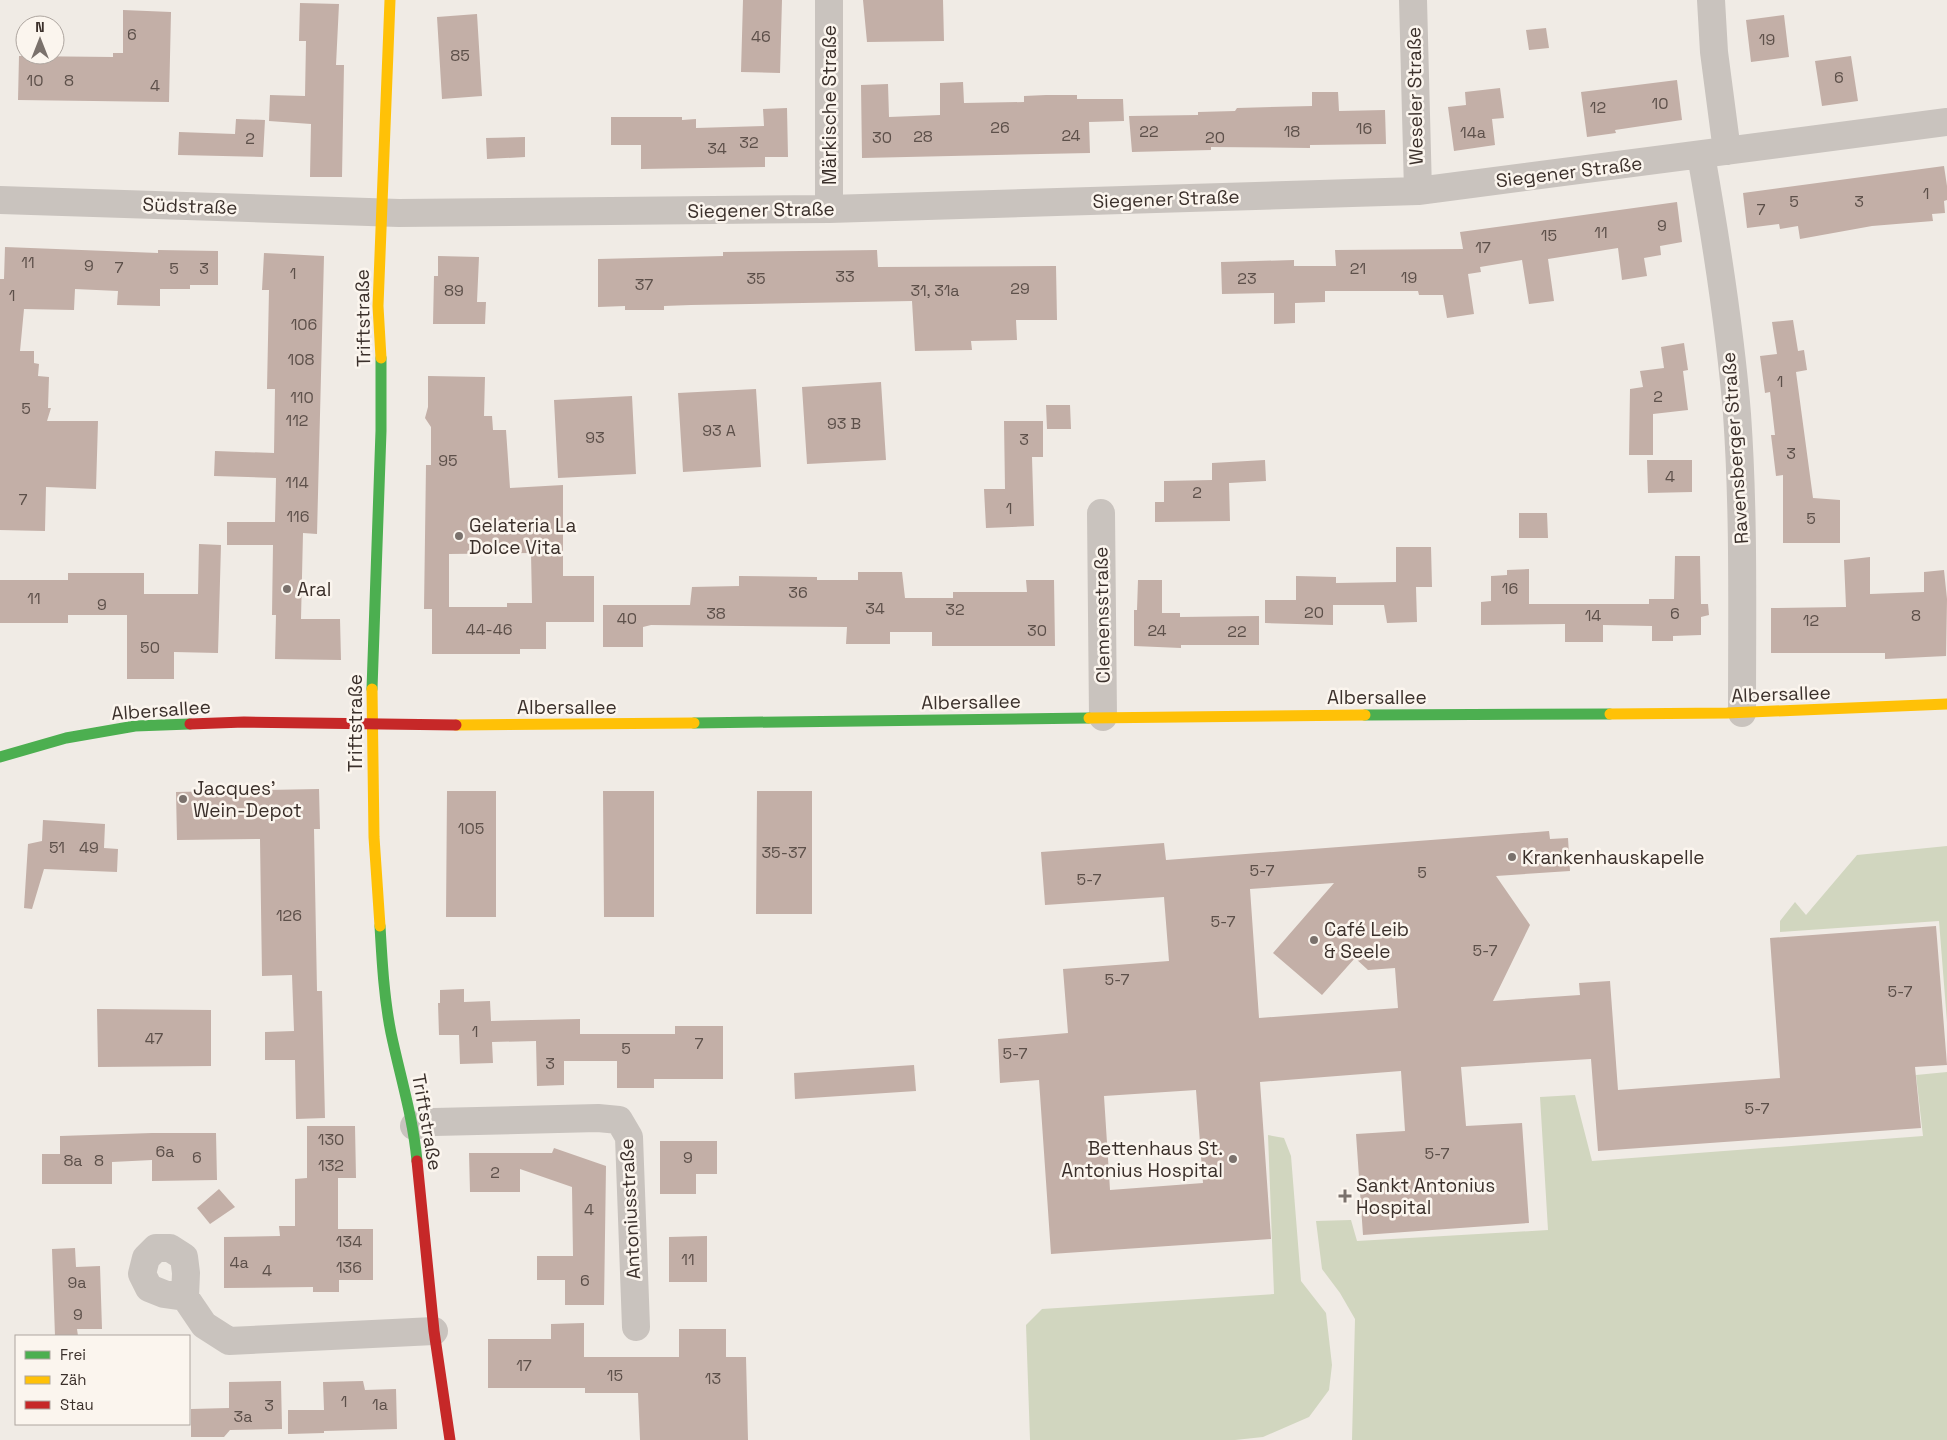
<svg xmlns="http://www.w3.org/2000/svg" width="1947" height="1440" viewBox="0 0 1947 1440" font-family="'Space Grotesk',sans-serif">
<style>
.green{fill:#d1d6bf}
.building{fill:#c3afa7;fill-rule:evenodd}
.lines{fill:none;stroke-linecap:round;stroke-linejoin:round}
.street{stroke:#c9c3be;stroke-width:28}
.fast{stroke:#4caf50;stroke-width:11}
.slow{stroke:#ffc107;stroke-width:11}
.jam{stroke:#c62828;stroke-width:11}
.poi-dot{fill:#7a716c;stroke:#fbf5ee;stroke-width:2}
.labels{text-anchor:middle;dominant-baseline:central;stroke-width:5;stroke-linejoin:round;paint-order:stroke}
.number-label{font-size:16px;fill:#5d504a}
.street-label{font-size:19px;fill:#3b302b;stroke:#fbf5ee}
.poi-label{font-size:19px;fill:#3b302b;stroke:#fbf5ee;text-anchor:start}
</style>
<rect width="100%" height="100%" fill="#f0ebe5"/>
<path class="green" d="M1947,846V1022L1939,921L1780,932V921L1795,902L1806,915L1857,855Z
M1947,1072V1440H1352L1355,1319L1340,1293L1322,1269L1316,1221L1351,1220L1357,1241L1548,1230L1540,1097L1575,1095L1592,1161L1923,1136L1916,1075Z
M1268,1135L1284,1138L1291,1156L1301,1281L1326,1313L1332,1365L1329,1390L1309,1417L1263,1437L1235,1440H1030L1026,1325L1042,1309L1274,1294Z"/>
<path class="building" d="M743,0H782L780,73L741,72Z
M863,0H943L944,41L867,42Z
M300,3L339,4L336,65H344L342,177H310L311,124L269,121L270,95L305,96L306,41H299Z
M123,10L171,12L169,102L18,100L19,56L113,57V53H123Z
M477,14L482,96L442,99L437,17Z
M1784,15L1789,57L1751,62L1746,20Z
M1546,28L1549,48L1529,50L1526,30Z
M1851,56L1858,101L1822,106L1815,61Z
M1677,80L1682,120L1615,130L1616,133L1587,137L1581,92Z
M963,82L964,103L1024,102V96L1046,95H1077V99H1123L1124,121L1089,122L1090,153L862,158L861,85L888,84L889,117L940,115V83Z
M1500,88L1504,118L1492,119L1495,145L1454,151L1448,107L1466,105L1465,92Z
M1312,92H1338L1339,111L1385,110L1386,144L1310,145V148L1211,147V150L1132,152L1129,116L1198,115V112L1235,111L1237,108L1312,106Z
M787,108L788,157H765V167L641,169V145H611V117H682V120L696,119V128L764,126L763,109Z
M236,119L265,120L263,157L178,155L179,132L235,134Z
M525,137V157L487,159L486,138Z
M1944,166L1947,186V200L1944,201L1945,213L1932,214L1933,221L1872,226L1800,239L1798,226L1780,229L1779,224L1747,228L1743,193Z
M1677,202L1682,242L1660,246L1661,255L1644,258L1647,276L1622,280L1618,248L1548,259L1554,301L1529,304L1522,260L1480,267L1481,272L1468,274L1474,314L1447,318L1443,295H1419L1418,291H1325V302L1295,303V323L1274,324V293L1222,294L1221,262L1294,260V266H1336L1335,250L1463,249L1460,232Z
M5,247L158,253V250L218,251V285H190V289H160V306L117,305L118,291L75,289L74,310L24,309L20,351H34V363L39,364L38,376L49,377L48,408H51L47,421H98L96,489L46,487L45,531L0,530V279H4Z
M877,250L878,267L1056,266L1057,320H1016L1017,340L971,341L972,350L915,351L912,301L691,305L664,306V310H625V306L598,307V259L723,256V252Z
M264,253L324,256L317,534L303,533L301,619H340L341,660L275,659L276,615H272L273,545H227V522H275L276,478L214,476L215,451L274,453L275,389H267L269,290H262Z
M438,256L479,257L477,302H486L485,324H433L434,276H438Z
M1793,320L1798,351L1804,350L1807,370L1796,372L1813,498L1840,500V543H1783V475L1776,476L1771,435H1775L1770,392L1765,393L1760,356L1777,354L1772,322Z
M1684,343L1688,370L1683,371L1688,410L1653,414V455H1629L1630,389L1643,387L1640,371L1664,368L1661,347Z
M428,376L485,377L484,416H492L493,430H506L510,488L563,485V576H594V622H546V649H520V654H432V609H424L426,465H431V427L425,418L428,407ZM531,553L532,603H507V607H449V554Z
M881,382L886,460L807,464L802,387Z
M756,389L761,467L683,472L678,393Z
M632,396L636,474L558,478L554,400Z
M1046,405H1070L1071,429H1047Z
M1004,421H1043V457H1032L1034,526L986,528L984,489H1005Z
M1265,460L1266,481L1229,483L1230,521L1155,522V502H1164V481L1212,480V463Z
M1647,460H1692V492L1648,493Z
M1519,513H1547L1548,538H1519Z
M199,544L221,545L218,653L174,652V679H127V615H68V623H0V580H68V573H144V594H198Z
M1396,547H1431L1432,587H1416L1417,622L1387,623L1384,605H1333V625L1265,623V600H1296V576L1336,577V583L1396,582Z
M1675,556H1700L1701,604H1708L1709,615L1701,617V635L1673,636V641H1652V626L1603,625V642H1565V624L1481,625V602L1491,601V576L1507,575V570L1529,569V604H1649V599H1674Z
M1870,557V594L1924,592V572L1944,570L1947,599L1946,656L1885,659V653H1771V608L1846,607L1844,560Z
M858,572H902L905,598H953V592H1027L1026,580H1054L1055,646H932V632H890V644H846L847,627L651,625L643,627V647H603V605H690L692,587L739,586V576L817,577V580H858Z
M1138,580H1162V613H1180V617L1259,616V645H1181V648L1134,646V610H1137Z
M319,789L320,829H314L317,991H322L325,1118L296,1119L295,1060H265V1032L294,1031L292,975L262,976L260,839L177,840L176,792Z
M447,791H496V917H446Z
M603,791H654V917H604Z
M757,791H812V914H756Z
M43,820L105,824L104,848L118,849L117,872L44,869L32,909L24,908L28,844L42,841Z
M1549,831L1550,839L1568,838L1570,871L1496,876L1530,925L1493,1001L1580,995L1579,983L1610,981L1618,1090L1780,1078L1770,938L1936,926L1947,1065L1915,1067L1921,1128L1598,1151L1591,1059L1461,1067L1466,1126L1522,1123L1529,1223L1363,1235L1356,1134L1405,1131L1401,1071L1260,1082L1271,1239L1051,1254L1039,1080L1000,1083L998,1039L1068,1033L1063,969L1169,961L1164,897L1045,905L1041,852L1164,843L1166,860ZM1334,883L1273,953L1322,995L1355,958L1368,970L1395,968L1398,1008L1259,1018L1250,889ZM1196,1090L1203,1183L1110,1190L1104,1096Z
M464,989V1002L490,1001L491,1021L580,1019V1034H675V1026H723V1079H654V1088H617V1061H564V1085L537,1086L536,1041L492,1042L493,1063L460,1064L459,1035H439L438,1003H440V990Z
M97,1009L211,1010V1066L98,1067Z
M914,1065L916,1091L795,1099L794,1073Z
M307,1126H355L356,1178H338V1229H373V1280H339V1292H313V1287L224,1288V1237L280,1236L279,1226H295V1179L307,1178Z
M152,1133H216L217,1180L152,1181V1160L112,1162V1184H42V1154H60V1136Z
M660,1141H717V1174H696V1194H660Z
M554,1148L606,1166L604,1305H565V1280H537V1256H573L572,1187L520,1169V1192H470L469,1153H552Z
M219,1189L235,1207L210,1224L197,1208Z
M707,1236V1282H669V1237Z
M75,1248L76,1267L100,1266L102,1329H77L78,1336H55L52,1249Z
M584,1323V1357H679V1329H726V1357H746L748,1440H640L638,1393H585V1388H488V1339H551V1324Z
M281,1381L282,1429L230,1430L224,1437H191V1409L229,1408V1382Z
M363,1381L365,1390L396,1389L397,1429L324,1431V1433L288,1434V1410H324L323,1382Z"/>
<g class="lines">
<path class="street" d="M829,0V209
M1413,0L1418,191
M1711,0L1714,52L1727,151
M1701,155C1716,240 1730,327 1737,414C1744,513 1742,613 1742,713
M0,200L399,213L829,209L1418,191L1947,122
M1101,513L1103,717
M414,1126L434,1122L598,1118L619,1120L629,1137L636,1327
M185,1297L164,1294L149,1288L142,1274L146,1258L156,1248H170L184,1257L186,1273L185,1297L204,1325L229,1341L434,1331"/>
<path class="fast" d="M372,689L381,431V358
M1365,715L1610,714
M694,723L1089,718
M0,757L66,738L135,726L190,724
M380,926C382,961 384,998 391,1033C400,1076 413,1117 417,1161"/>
<path class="slow" d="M381,358L378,306L390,0
M372,689L374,837L380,926
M1610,714L1727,713L1947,704
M1089,718L1365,715
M456,725L694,723"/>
<path class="jam" d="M190,724L244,722L456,725
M417,1161L434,1331L450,1440"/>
</g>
<g class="poi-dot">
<circle cx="459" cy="536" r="5"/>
<circle cx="287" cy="589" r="5"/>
<circle cx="183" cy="799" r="5"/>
<circle cx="1512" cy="857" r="5"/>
<circle cx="1314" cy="940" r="5"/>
<circle cx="1233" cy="1159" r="5"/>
<path d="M1342.5 1188.5h5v5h5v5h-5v5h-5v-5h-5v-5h5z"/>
</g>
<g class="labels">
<g class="number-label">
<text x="132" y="34">6</text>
<text x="761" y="36">46</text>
<text x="1767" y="39">19</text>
<text x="460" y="55">85</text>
<text x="1839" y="77">6</text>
<text x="35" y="80">10</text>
<text x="69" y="80">8</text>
<text x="155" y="85">4</text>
<text x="1660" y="103">10</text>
<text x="1598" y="107">12</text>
<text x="1000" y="127">26</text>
<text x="1364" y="128">16</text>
<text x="1149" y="131">22</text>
<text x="1292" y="131">18</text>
<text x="1473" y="132">14a</text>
<text x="1071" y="135">24</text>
<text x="923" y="136">28</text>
<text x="882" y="137">30</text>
<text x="1215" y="137">20</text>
<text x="250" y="138">2</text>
<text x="749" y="142">32</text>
<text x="717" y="148">34</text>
<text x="1926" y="193">1</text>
<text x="1794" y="201">5</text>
<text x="1859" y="201">3</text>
<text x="1761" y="209">7</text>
<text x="1662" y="225">9</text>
<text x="1601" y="232">11</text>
<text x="1549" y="235">15</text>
<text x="1483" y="247">17</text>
<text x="28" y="262">11</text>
<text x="89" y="265">9</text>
<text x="119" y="267">7</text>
<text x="174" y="268">5</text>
<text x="204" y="268">3</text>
<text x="1358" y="268">21</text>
<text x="293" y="273">1</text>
<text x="845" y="276">33</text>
<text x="1409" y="277">19</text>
<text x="756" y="278">35</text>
<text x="1247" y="278">23</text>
<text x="644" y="284">37</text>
<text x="1020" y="288">29</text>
<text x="454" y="290">89</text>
<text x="935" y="290">31, 31a</text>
<text x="12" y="295">1</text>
<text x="304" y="324">106</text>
<text x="301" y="359">108</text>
<text x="1780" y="381">1</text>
<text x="1658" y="396">2</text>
<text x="302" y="397">110</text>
<text x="26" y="408">5</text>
<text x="297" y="420">112</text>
<text x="844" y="423">93 B</text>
<text x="719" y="430">93 A</text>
<text x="595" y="437">93</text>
<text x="1024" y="439">3</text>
<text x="1791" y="453">3</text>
<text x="448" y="460">95</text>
<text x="1670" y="476">4</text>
<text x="297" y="482">114</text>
<text x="1197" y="492">2</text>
<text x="23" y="499">7</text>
<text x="1009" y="508">1</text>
<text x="298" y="516">116</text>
<text x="1811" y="518">5</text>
<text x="1510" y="588">16</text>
<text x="798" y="592">36</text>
<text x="34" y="598">11</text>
<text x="102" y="604">9</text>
<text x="875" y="608">34</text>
<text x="955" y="609">32</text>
<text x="1314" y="612">20</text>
<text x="716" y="613">38</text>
<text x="1675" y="613">6</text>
<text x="1593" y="615">14</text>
<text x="1916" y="615">8</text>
<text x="627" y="618">40</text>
<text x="1811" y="620">12</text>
<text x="489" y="629">44-46</text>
<text x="1037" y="630">30</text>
<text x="1157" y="630">24</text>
<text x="1237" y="631">22</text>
<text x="150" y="647">50</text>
<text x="471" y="828">105</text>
<text x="57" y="847">51</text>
<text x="89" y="847">49</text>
<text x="784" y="852">35-37</text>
<text x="1262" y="870">5-7</text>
<text x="1422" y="872">5</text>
<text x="1089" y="879">5-7</text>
<text x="289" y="915">126</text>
<text x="1223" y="921">5-7</text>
<text x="1485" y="950">5-7</text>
<text x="1117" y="979">5-7</text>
<text x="1900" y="991">5-7</text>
<text x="475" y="1031">1</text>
<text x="154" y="1038">47</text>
<text x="699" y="1043">7</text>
<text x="626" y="1048">5</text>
<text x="1015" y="1053">5-7</text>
<text x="550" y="1063">3</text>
<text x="1757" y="1108">5-7</text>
<text x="331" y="1139">130</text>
<text x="165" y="1151">6a</text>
<text x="1437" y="1153">5-7</text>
<text x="197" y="1157">6</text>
<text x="688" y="1157">9</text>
<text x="73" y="1160">8a</text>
<text x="99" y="1160">8</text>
<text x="331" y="1165">132</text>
<text x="495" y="1172">2</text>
<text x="589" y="1209">4</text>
<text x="349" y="1241">134</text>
<text x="688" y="1259">11</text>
<text x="239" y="1262">4a</text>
<text x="349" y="1267">136</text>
<text x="267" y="1270">4</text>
<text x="585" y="1280">6</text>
<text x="77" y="1282">9a</text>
<text x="78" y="1314">9</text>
<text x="524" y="1365">17</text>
<text x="615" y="1375">15</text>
<text x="713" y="1378">13</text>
<text x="344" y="1401">1</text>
<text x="380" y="1404">1a</text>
<text x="269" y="1405">3</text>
<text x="243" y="1416">3a</text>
</g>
<g class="street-label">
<text transform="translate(1415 96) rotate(-91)">Weseler Straße</text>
<text transform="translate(829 105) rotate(-90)">Märkische Straße</text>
<text transform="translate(1569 172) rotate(-7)">Siegener Straße</text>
<text transform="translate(1166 199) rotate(-2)">Siegener Straße</text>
<text transform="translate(190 206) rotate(2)">Südstraße</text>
<text transform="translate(761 210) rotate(-1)">Siegener Straße</text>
<text transform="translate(363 318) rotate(-91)">Triftstraße</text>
<text transform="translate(1735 448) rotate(-94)">Ravensberger Straße</text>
<text transform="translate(1102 615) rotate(-91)">Clemensstraße</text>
<text transform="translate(1781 694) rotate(-2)">Albersallee</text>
<text x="1377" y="697">Albersallee</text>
<text transform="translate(971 702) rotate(-1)">Albersallee</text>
<text x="567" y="707">Albersallee</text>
<text transform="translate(161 710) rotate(-4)">Albersallee</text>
<text transform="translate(355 723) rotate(-90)">Triftstraße</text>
<text transform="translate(427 1122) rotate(80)">Triftstraße</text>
<text transform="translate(630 1209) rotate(-93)">Antoniusstraße</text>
</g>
<g class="poi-label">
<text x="469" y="525">Gelateria La<tspan x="469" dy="22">Dolce Vita</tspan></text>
<text x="297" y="589">Aral</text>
<text x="193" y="788">Jacques’<tspan x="193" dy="22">Wein-Depot</tspan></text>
<text x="1522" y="857">Krankenhauskapelle</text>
<text x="1324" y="929">Café Leib<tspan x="1324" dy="22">&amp; Seele</tspan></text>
<text x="1223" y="1148" text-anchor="end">Bettenhaus St.<tspan x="1223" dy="22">Antonius Hospital</tspan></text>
<text x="1356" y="1185">Sankt Antonius<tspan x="1356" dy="22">Hospital</tspan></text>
</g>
</g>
<rect x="15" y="1335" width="175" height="90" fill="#fbf5ee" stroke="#aea6a0"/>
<rect x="25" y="1351" width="25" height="8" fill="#4caf50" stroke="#aea6a0"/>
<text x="60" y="1360" font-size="15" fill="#3b302b">Frei</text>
<rect x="25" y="1376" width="25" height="8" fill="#ffc107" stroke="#aea6a0"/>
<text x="60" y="1385" font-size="15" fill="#3b302b">Zäh</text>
<rect x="25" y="1401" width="25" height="8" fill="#c62828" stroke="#aea6a0"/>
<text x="60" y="1410" font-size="15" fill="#3b302b">Stau</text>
<g transform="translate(40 40)"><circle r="24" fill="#fbf5ee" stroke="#aea6a0"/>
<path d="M0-4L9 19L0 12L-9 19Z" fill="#7a716c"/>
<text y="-8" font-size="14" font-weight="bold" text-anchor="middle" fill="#3b302b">N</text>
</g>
</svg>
